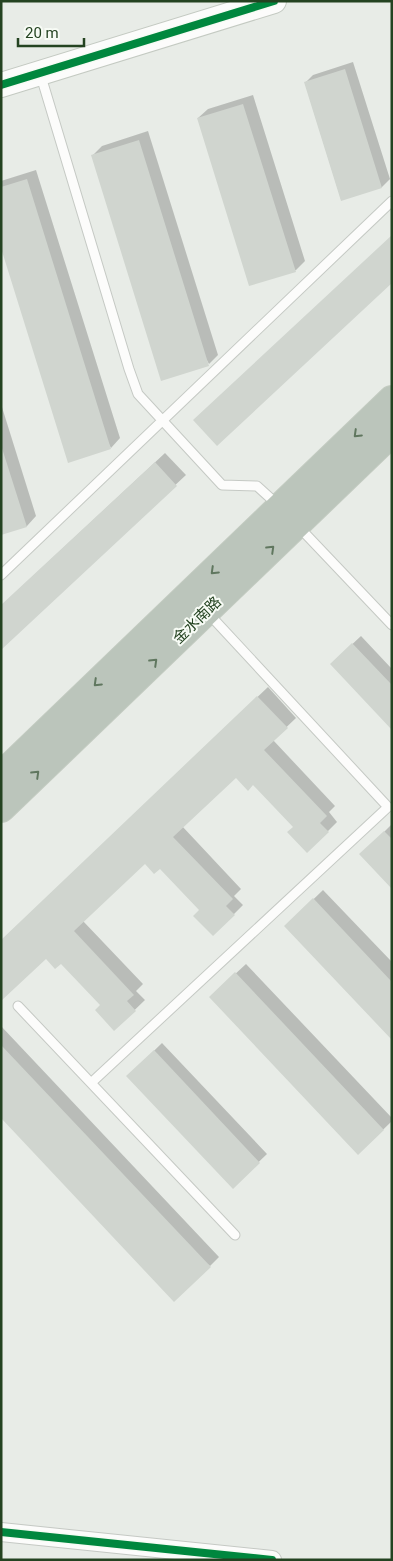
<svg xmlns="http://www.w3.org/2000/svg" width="393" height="1561" viewBox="0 0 393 1561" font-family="Roboto,'Noto Sans SC',sans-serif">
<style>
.shadow{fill:#0003}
.building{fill:#d0d5cf}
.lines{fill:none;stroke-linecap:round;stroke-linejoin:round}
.lane-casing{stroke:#c5c9c4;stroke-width:11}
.street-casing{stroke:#c5c9c4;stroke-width:20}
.secondary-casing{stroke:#c4cac2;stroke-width:26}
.highway-casing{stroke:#c3cbc1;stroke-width:30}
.lane{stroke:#fcfcfb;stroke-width:9}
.street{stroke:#fcfcfb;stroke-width:18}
.secondary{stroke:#fcfcfb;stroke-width:24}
.highway{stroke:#bbc5bb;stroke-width:28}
.cycleway-casing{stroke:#f7fbf5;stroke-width:11}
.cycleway{stroke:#00873e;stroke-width:8}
.oneway{stroke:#60775f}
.labels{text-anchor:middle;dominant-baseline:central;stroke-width:4;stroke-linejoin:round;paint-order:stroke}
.street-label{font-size:15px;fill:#244321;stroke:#f7fbf5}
</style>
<rect width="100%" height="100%" fill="#e8ece7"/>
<path class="shadow" d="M353,62L390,179L382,187L341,199L305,83L313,75Z
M253,95L305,261L296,270L250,285L198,118L208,109Z
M148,131L218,355L209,364L92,156L102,146Z
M36,170L120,438L111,448L1,244V181Z
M1,404L36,516L27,526L1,534Z
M165,453L186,475L1,648V606Z
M361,636L392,669V728L331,664Z
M268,687L296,718L273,740L335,806L329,812L337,822L328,831L294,827L253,783L236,776L182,826L241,889L234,896L243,905L234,914L200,910L160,867L145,862L83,921L143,984L136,991L145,1000L114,1030L102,1005L61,962L1,941Z
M392,824V887L361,855Z
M323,890L392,962V1038L286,926Z
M246,964L392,1118V1121L358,1154L220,988Z
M1,1026L219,1257L210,1266L1,1117Z
M162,1043L267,1154L233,1187L128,1076Z"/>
<path class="building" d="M345,69L382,188L341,201L304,82Z
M243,104L296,272L249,286L197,118Z
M139,140L209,366L161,381L91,155Z
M27,179L111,449L68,463L1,248V187Z
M392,235V283L217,446L193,420Z
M1,445L27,527L1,535Z
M155,462L177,486L1,650V605Z
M352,643L392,685V730L330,664Z
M257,696L288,728L264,750L327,816L320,823L329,832L307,853L287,832L293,827L253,785L248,791L236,778L173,837L233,899L226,906L235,915L213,936L193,916L199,910L160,869L154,874L145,864L74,931L134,995L127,1001L136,1011L114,1031L95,1010L100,1005L61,964L55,969L46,959L1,1001V940Z
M384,831L392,839V889L359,854Z
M313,898L392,982V1040L284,926Z
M235,972L384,1130L358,1155L209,997Z
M1,1045L211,1267L174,1302L1,1118Z
M154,1050L260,1163L233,1189L126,1076Z"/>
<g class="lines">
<defs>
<path id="lane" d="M40,73L129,369L138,394L222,485L257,486L279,506
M298,526L392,625
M1,575L392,201
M18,1006L235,1235
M91,1083L388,807L208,613"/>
<path id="street" d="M1,1532L272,1560"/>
<path id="secondary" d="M1,85L274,1"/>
<path id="highway" d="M1,776L392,400
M1,808L392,432"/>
</defs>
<use href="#lane" class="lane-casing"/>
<use href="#street" class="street-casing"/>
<use href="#secondary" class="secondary-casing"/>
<use href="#highway" class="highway-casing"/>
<use href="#lane" class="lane"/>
<use href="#street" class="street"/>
<use href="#secondary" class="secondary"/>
<use href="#highway" class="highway"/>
<defs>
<path id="cycleway" d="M1,85L274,1
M1,1532L272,1560"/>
</defs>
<use href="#cycleway" class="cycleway-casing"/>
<use href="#cycleway" class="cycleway"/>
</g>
<defs><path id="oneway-chevron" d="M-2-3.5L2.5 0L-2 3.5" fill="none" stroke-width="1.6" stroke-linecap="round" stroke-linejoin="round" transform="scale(1.25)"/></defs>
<g class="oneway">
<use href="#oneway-chevron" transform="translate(357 434) rotate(136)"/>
<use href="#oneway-chevron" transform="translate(271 549) rotate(-44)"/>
<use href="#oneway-chevron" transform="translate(214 571) rotate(136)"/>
<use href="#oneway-chevron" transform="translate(154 662) rotate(-44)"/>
<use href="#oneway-chevron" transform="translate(97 683) rotate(136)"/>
<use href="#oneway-chevron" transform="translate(36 774) rotate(-44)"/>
</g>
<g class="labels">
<g class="street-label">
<text transform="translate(197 620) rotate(-44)">金水南路</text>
</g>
</g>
<rect width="393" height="1561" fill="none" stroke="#244321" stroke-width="5"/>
<path d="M18 38v8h66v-8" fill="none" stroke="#244321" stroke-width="2.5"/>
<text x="25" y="38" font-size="15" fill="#244321" stroke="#f7fbf5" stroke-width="4" paint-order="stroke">20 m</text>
</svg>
